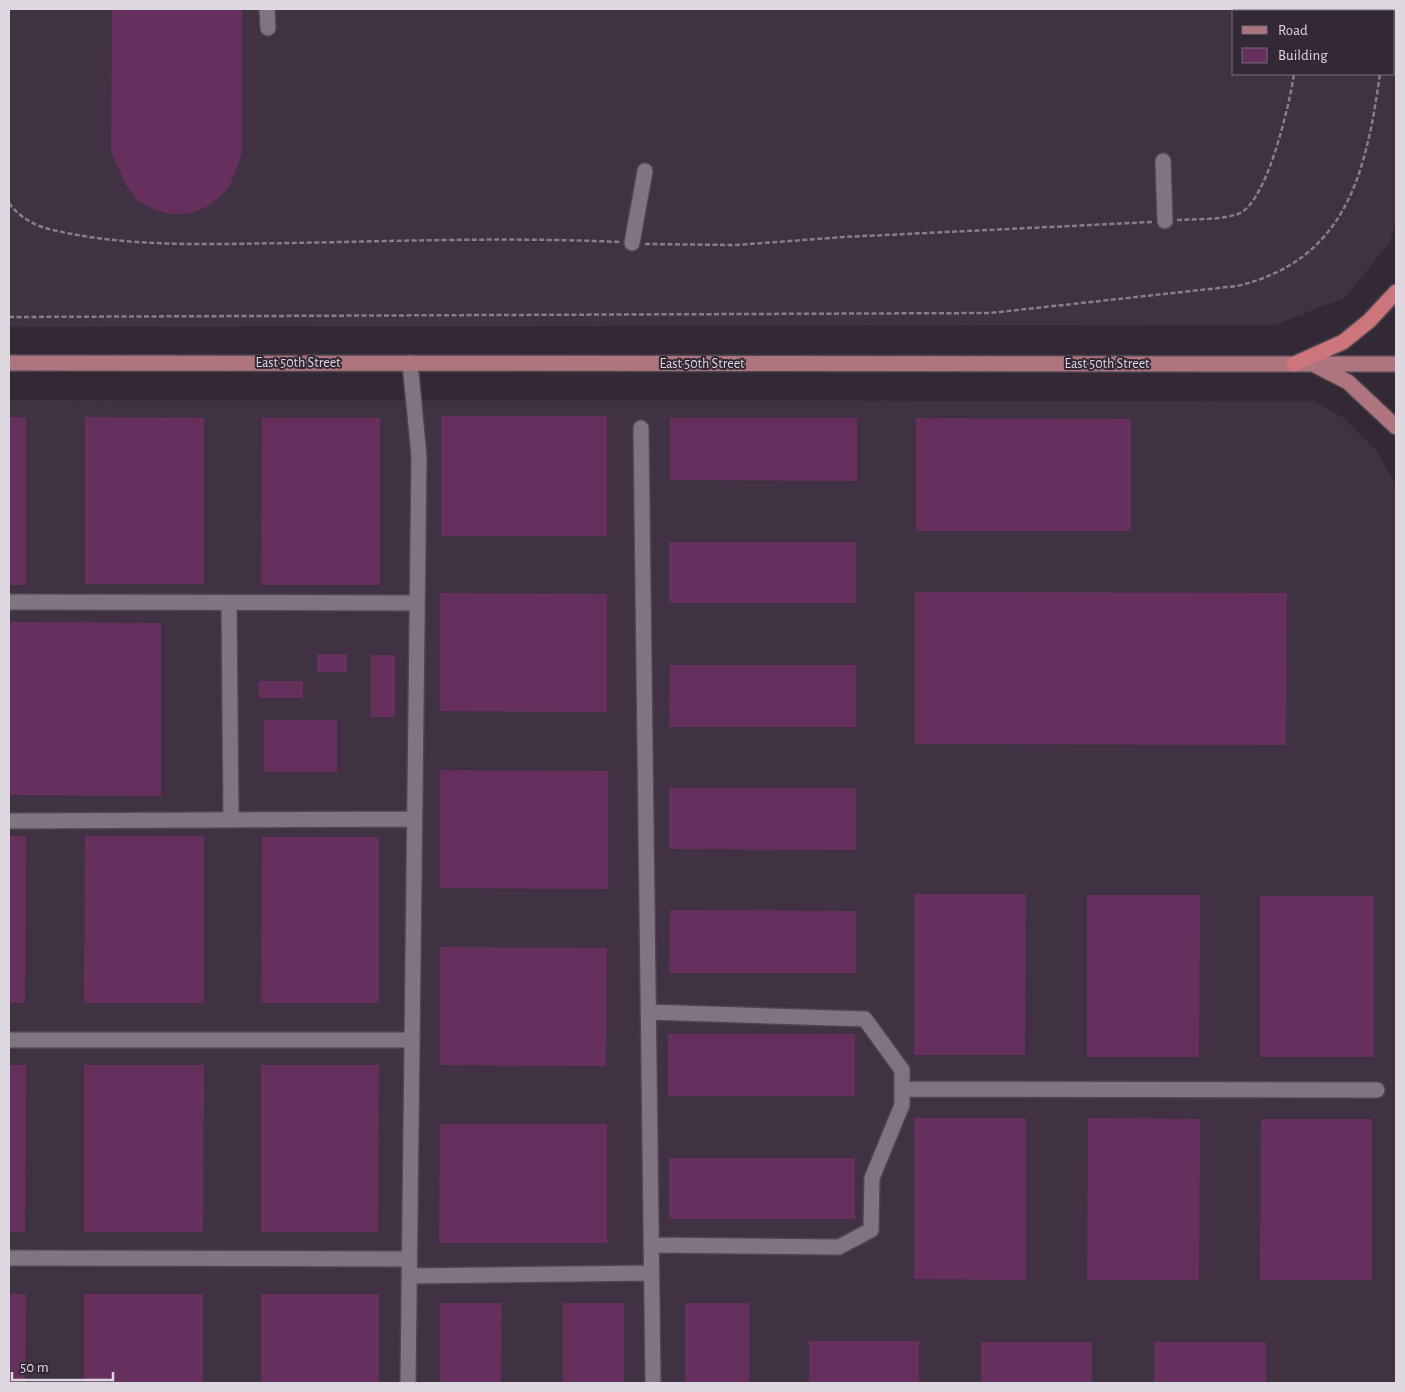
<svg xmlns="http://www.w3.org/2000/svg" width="1405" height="1392" viewBox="0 0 1405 1392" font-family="'Alegreya Sans',sans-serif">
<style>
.built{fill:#403243;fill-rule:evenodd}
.building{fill:#66305d}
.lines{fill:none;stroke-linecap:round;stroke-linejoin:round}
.minor-casing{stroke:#4d454f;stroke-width:18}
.major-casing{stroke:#4d454f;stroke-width:18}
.highway-casing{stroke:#4d454f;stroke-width:18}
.path{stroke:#877e89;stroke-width:2.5;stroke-dasharray:5 2.5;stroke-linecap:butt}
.minor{stroke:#807483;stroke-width:15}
.major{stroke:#ae757e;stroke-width:15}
.highway{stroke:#cc757a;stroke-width:15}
.labels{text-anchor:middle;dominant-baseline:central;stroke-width:4;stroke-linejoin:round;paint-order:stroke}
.street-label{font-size:14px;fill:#ddd7df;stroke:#332936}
</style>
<rect width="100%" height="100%" fill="#332936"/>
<path class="built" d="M9,9H1396V219L1390,242L1346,297L1275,325L9,327ZM1234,11H1394V74H1234Z
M9,400L1313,401L1344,418L1377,452L1396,485V1383H9Z"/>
<path class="building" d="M112,9H242V154L230,185L219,198L204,208L189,214H170L153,209L137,200L127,187L111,152Z
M441,416H607V536H441Z
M9,417L26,418V585H9Z
M85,417L204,418V584H85Z
M262,418H380V585H261Z
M670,418H857V481L670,480Z
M916,418L1131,419V531H916Z
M669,542H856V603H669Z
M915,592L1287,593L1286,745L915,744Z
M440,593L607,594V712L440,711Z
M9,622L161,623V796L9,795Z
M317,654H347V672H317Z
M371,655H395V717H371Z
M670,665H856V727H669Z
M259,681H303V698H259Z
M264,720H337V772H264Z
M440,770L608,771V889L440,888Z
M669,788H856V850L669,849Z
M9,836H26L25,1003H9Z
M85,836H204V1003H84Z
M262,837H379V1003H261Z
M914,894H1026L1025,1055H914Z
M1087,895H1200L1199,1057H1087Z
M1260,896H1374V1057H1260Z
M670,910L856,911V973H669Z
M440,947L607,948L606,1066L440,1065Z
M668,1034H855V1096H668Z
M9,1065H26L25,1232H9Z
M84,1065H204L203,1232H84Z
M261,1065H379L378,1232H261Z
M914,1118H1026V1280L914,1279Z
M1088,1118L1200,1119L1199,1280H1087Z
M1261,1119H1372V1280H1260Z
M440,1124H607V1243H439Z
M669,1158H855V1219H669Z
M9,1294H26L25,1383H9Z
M84,1294H203V1383H84Z
M261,1294H379V1383H261Z
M440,1303H502L501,1383H440Z
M563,1303H624V1383H563Z
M685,1303H749V1383H685Z
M809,1341H919V1383H809Z
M981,1342H1092V1383H981Z
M1154,1342H1266V1383H1154Z"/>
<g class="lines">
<defs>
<path id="minor" d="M267,9L268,28
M1163,161L1165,221
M632,243L645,171
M641,428L653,1383
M9,602L417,603
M229,603L231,820
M9,821L414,819
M648,1012L865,1019L902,1070V1105L872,1178L871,1230L839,1247L651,1245
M9,1040H412
M902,1089L1377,1090
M9,1258L409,1259
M409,1276L651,1273
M408,1383L419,456L410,363"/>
<path id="major" d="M9,363L1396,364
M1315,365L1348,382L1396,427"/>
<path id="highway" d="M1294,364L1343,342L1369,321L1396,292"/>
</defs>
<use href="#minor" class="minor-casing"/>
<use href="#major" class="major-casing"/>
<use href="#highway" class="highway-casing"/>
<path class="path" d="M1302,11V9
M1387,11V9
M9,203C20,218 35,226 53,230C130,248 212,244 291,243C400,241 510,237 620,242
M1177,220C1197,219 1220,220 1238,214C1267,204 1290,102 1294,74
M645,244L736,245L844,237L1152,222
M9,317L990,313L1237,286C1347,260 1366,172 1380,74"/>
<use href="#minor" class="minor"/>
<use href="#major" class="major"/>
<use href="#highway" class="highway"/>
</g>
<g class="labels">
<g class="street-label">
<text x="298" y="363">East 50th Street</text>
<text x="702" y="364">East 50th Street</text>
<text x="1107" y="364">East 50th Street</text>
</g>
</g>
<rect width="1405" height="1392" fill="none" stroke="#ddd7df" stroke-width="20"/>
<rect x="1232" y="10" width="162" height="65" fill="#332936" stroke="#776f7a"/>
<rect x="1242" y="26" width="25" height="8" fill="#ae757e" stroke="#776f7a"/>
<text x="1278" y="35" font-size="15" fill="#ddd7df">Road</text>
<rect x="1242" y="48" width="25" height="15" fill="#66305d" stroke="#776f7a"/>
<text x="1278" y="60" font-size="15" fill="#ddd7df">Building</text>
<path d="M12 1372v8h101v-8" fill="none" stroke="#ddd7df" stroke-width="2.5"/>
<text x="20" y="1372" font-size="15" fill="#ddd7df" stroke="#332936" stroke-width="4" paint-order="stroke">50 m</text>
</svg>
